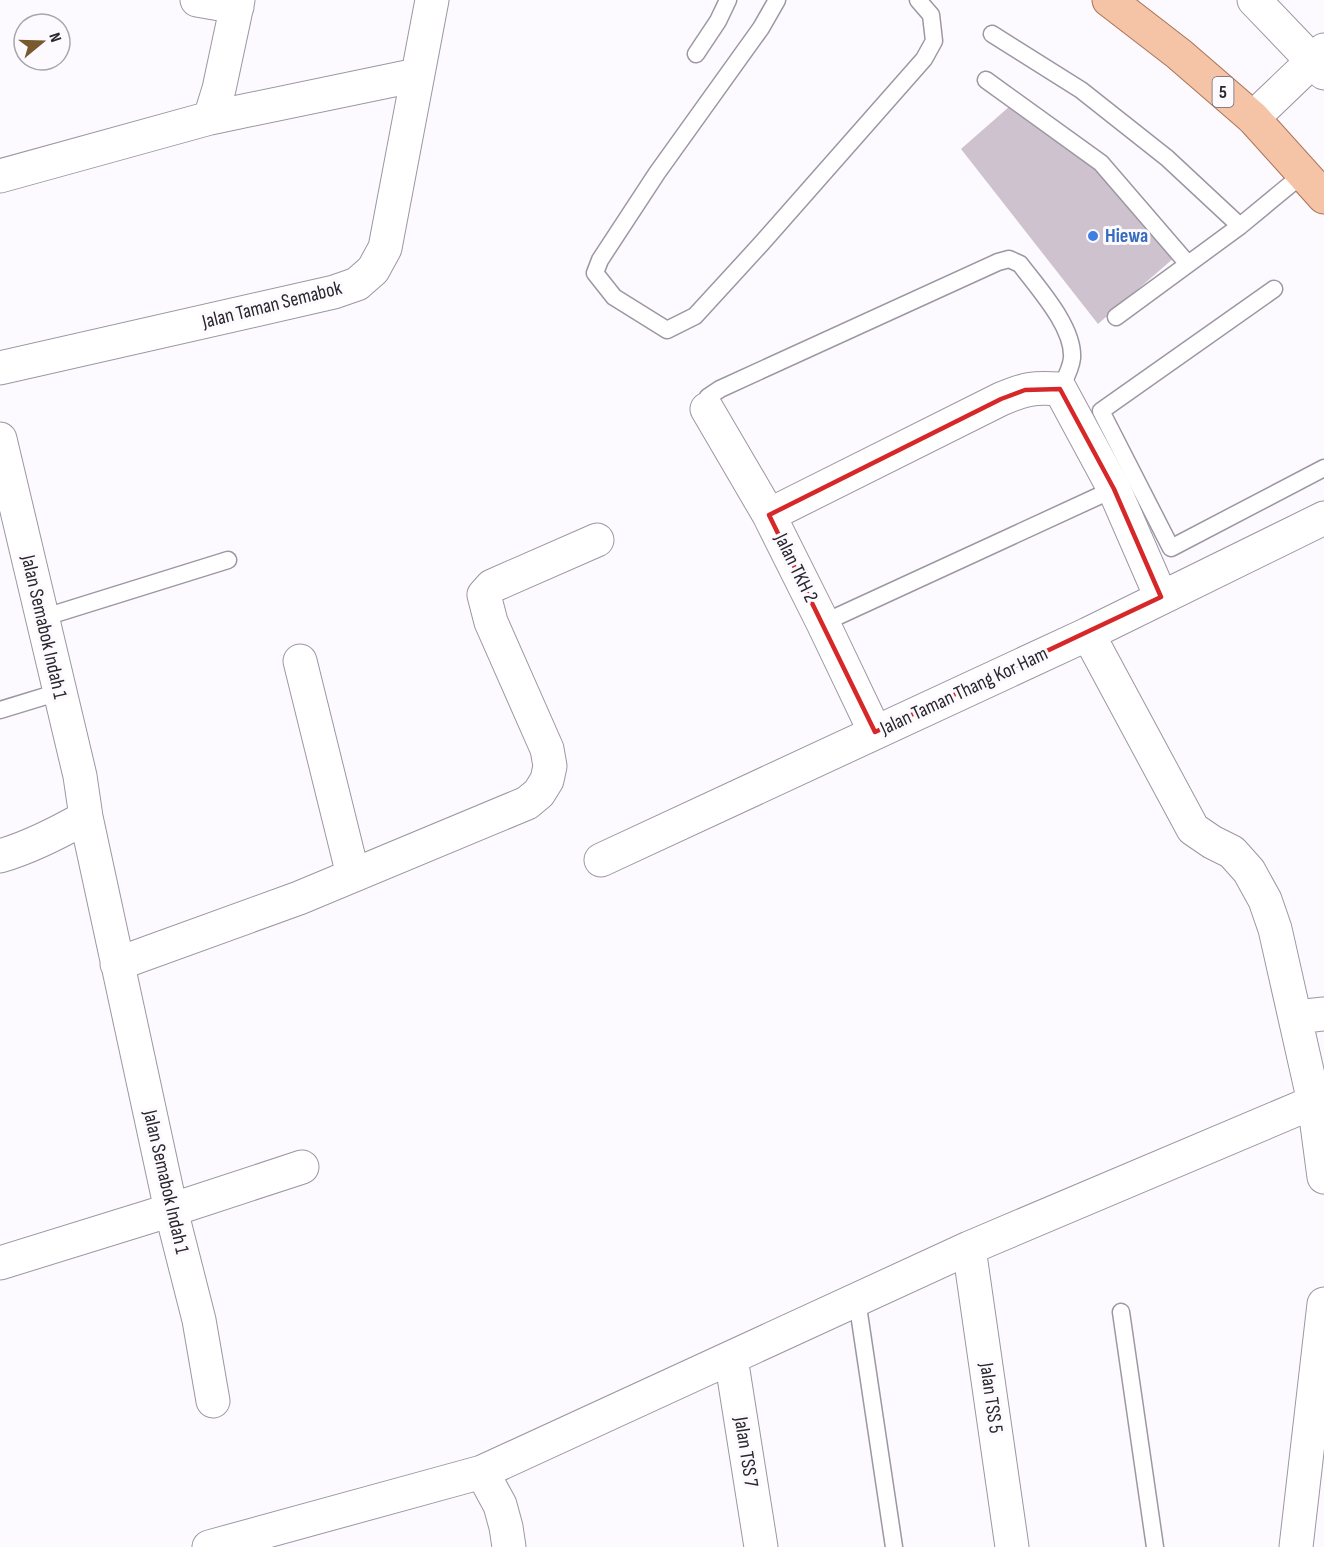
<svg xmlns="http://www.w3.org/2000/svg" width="1324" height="1547" viewBox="0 0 1324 1547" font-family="'Sofia Sans Condensed',sans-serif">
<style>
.building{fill:#cdc2ce}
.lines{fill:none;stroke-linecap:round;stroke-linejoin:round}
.lane-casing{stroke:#9d96a3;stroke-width:19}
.street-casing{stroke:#9d96a3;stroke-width:35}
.primary-casing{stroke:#a97356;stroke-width:35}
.lane{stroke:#fff;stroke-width:16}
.street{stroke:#fff;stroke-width:33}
.primary{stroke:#f5c4a7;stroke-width:33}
.marked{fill:none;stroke:#d62828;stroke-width:4.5;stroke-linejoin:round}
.shop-dot{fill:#3f7fe0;stroke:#fcf9ff;stroke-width:2}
.labels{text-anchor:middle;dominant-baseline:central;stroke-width:6;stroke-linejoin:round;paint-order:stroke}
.shield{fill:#fcf9ff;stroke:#69666b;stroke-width:1.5}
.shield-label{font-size:18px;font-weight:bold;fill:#2a272c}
.shop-label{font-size:20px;font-weight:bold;fill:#366cbe;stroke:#fcf9ff;text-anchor:start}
.street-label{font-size:20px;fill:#2a272c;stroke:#fcf9ff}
</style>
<rect width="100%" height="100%" fill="#fcf9ff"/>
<path class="building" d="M1010,106L1075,151L1109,182L1175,257L1098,324L961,149Z"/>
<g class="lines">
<defs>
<path id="lane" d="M777,0L761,28L657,173L600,260L595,273L614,297L667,330L695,316L761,244L924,59L934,41L931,15L918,0
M992,34L1081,90L1167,158L1240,226
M696,54L718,21L728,0
M986,80L1101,163L1188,264
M1274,289L1101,411L1171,548L1324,468
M1116,317L1240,226L1303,174
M707,409L708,397L720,389L998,262L1009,259L1020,264C1038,288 1074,327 1072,358C1071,369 1065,379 1060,389
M42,618L228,560
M823,623L1114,489
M0,710L59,692
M857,1300L894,1547
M1121,1312L1155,1547"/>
<path id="street" d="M197,0L237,7
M1254,0L1324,73
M210,118L417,75
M1253,118L1324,50
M0,176L210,118L219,89L238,0
M0,368L334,292L357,284L373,270L385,248L432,0
M707,409L769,515L823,623L875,732
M0,439L80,776L86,817L171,1210L199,1320L213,1401
M769,515L1001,399C1025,389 1033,387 1060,389L1114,489L1161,597
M1088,634L1193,829L1212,842L1232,852L1249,871L1265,900L1275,929L1314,1102L1324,1177
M300,661L353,875
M0,856C31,847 58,833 86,817
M601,860L1088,634L1324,518
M117,964L299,898L527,803L539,793L547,780L550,766L547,749L491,622L484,595L492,586L597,540
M1296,1017L1324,1014
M969,1248L1012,1547
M0,1263L171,1210L302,1167
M731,1358L761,1547
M482,1472L500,1505L506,1527L509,1547
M209,1547L482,1472L969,1248L1314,1102
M1296,1547L1324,1304"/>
<path id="primary" d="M1109,0L1179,54L1253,118L1324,197"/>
</defs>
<use href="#lane" class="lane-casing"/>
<use href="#street" class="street-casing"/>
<use href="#primary" class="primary-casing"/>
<use href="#lane" class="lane"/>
<use href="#street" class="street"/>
<use href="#primary" class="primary"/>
</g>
<path class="marked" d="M1060,389L1114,489L1161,597L875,732L769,515L1001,399L1025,390Z"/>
<circle class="shop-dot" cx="1093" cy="236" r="6"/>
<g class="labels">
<rect class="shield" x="1212.5" y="77" width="21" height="30" rx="4.5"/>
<g class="shield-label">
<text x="1223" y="92">5</text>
</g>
<g class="shop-label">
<text x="1105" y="236">Hiewa</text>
</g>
<g class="street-label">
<text transform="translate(272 305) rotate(-14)">Jalan Taman Semabok</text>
<text transform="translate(796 568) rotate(64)">Jalan TKH 2</text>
<text transform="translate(44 627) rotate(77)">Jalan Semabok Indah 1</text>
<text transform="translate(964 691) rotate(-25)">Jalan Taman Thang Kor Ham</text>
<text transform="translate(166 1182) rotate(77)">Jalan Semabok Indah 1</text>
<text transform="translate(991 1398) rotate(82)">Jalan TSS 5</text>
<text transform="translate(746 1452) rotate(81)">Jalan TSS 7</text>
</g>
</g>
<g transform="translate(42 42) rotate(71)"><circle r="28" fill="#fcf9ff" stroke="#a8a5ab" stroke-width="1.5"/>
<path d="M0-4.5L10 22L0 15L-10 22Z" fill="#795a2f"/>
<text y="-9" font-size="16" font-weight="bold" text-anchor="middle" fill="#2a272c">N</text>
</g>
</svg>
